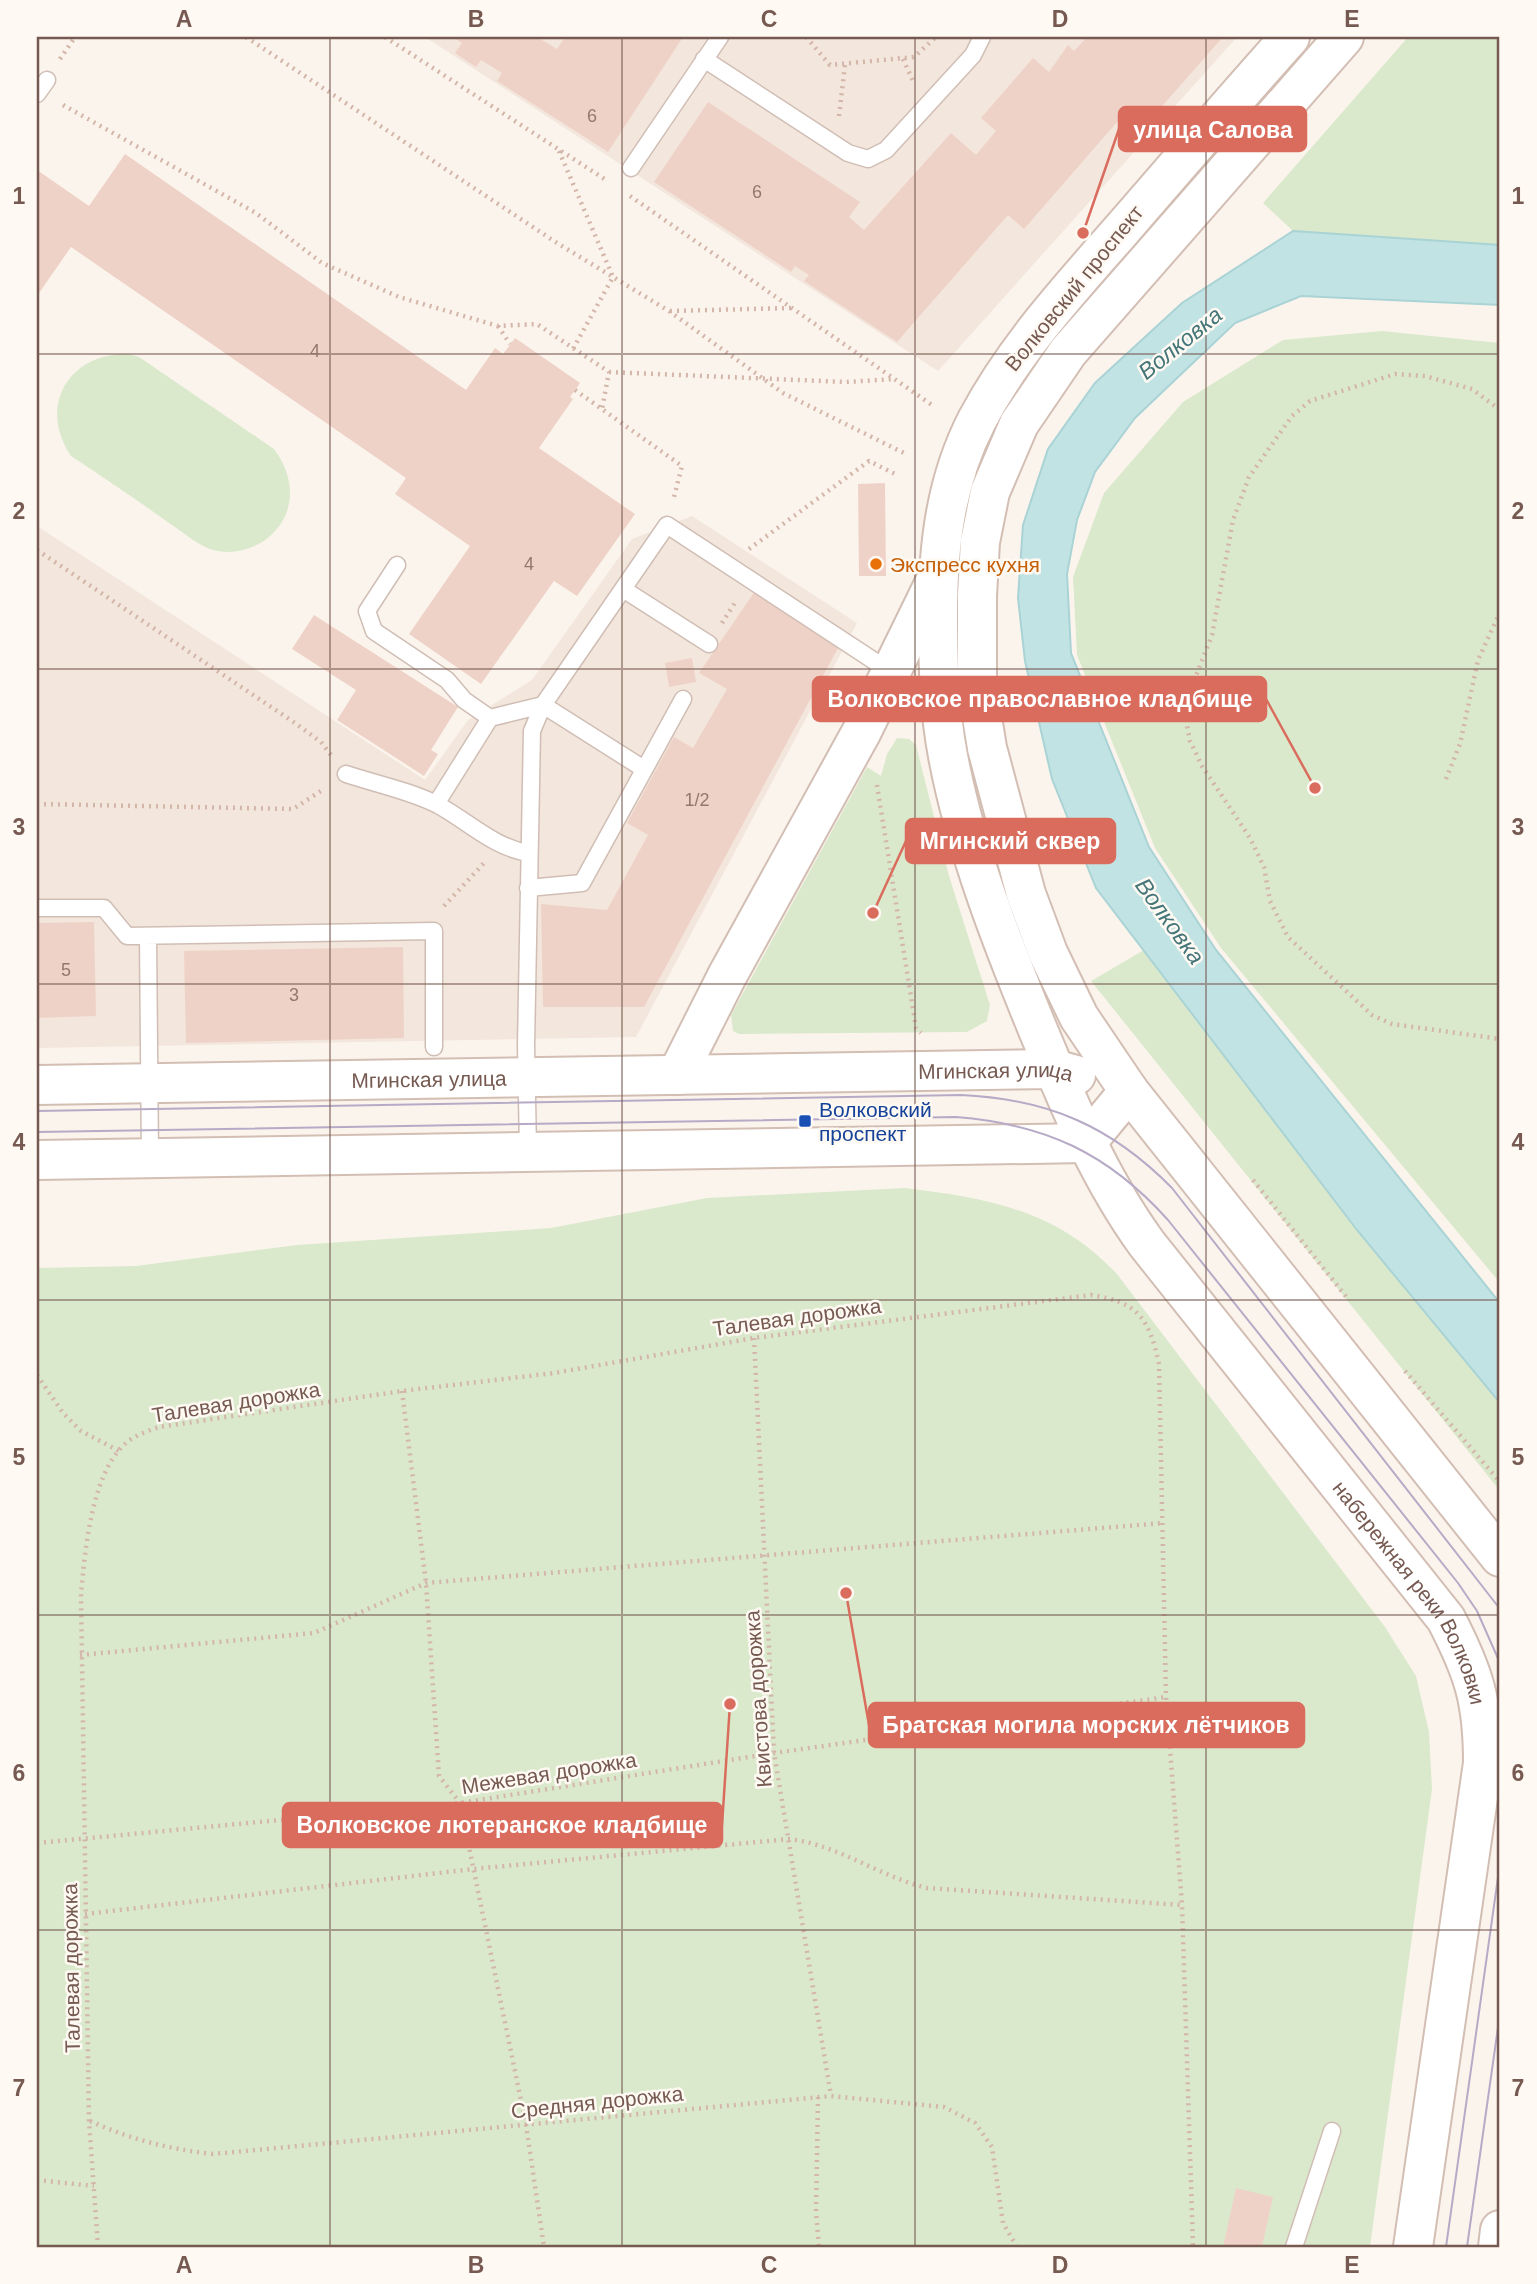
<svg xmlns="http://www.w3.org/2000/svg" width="1537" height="2284" viewBox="0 0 1537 2284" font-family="Arial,sans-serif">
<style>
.residential{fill:#f3e6dc}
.green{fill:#dae9cc}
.water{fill:#c2e3e4;stroke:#a9d3d5;stroke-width:2}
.building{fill:#efd2c7}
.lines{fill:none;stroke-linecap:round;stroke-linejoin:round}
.lane-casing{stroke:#d0beb5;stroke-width:19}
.secondary-casing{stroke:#d3beb3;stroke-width:42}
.path{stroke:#d4b5a9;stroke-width:4.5;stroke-dasharray:2 5;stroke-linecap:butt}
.lane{stroke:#fff;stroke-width:16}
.secondary{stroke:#fff;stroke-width:38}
.tram{stroke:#b6aac6;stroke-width:2}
.grid{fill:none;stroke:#765a51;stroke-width:2;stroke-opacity:0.55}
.food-dot{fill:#e8710a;stroke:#fef9f3;stroke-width:2.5}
.transit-dot{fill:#1a4fb4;stroke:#fef9f3;stroke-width:2.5}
.labels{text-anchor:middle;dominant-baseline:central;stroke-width:5;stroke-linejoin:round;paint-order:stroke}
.number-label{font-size:18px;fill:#94786e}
.street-label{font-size:21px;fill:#765a51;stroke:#fef9f3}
.food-label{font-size:21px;fill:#c56008;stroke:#fef9f3;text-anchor:start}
.transit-label{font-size:21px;fill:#164399;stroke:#fef9f3;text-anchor:start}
.water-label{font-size:23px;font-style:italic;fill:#457679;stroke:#fef9f3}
.leader{fill:none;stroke:#da6c5d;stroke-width:2.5}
.callout-dot{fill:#da6c5d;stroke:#fef9f3;stroke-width:2.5}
.callout{fill:#da6c5d;stroke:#da6c5d;stroke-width:2.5}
.callout-label{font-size:23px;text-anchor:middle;font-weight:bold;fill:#fff}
.neatline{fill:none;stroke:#765a51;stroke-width:2.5}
.grid-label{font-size:23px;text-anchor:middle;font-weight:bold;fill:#765a51}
</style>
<rect width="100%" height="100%" fill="#fbf4ed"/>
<path class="residential" d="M425,37H1237L938,371Z
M692,516L857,623L636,1037L37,1048V526L425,780L468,720L532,680L632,539Z"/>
<path class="green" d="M1408,37H1500V245L1293,231L1263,203Z
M1382,331L1500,343V1283L1221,948L1155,848L1077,655L1073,577L1104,493L1183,402L1283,340Z
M129,354L139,357L274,449C288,468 295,491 286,514C274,543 239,559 210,549C196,544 182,531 169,523C137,500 104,478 71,456C37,406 69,352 129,354Z
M897,738L909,739L916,745L949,876L990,1005L987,1021L967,1032L739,1034L733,1031L731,1015L867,767L881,776L887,754Z
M1144,950L1357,1230L1500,1403V1491L1091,981Z
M905,1188C988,1198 1057,1210 1117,1274L1385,1627L1416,1676L1429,1732L1432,1789L1370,2247H37V1268L136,1266L297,1245L551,1228L707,1198Z"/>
<path class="water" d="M1293,231L1500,245V305L1301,296L1235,323L1135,418L1095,472L1077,520L1067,574L1071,653L1149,847L1216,950L1500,1303V1403L1357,1230L1096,888L1052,779L1025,661L1018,598L1023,525L1048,449L1095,383L1182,303Z"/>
<path class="building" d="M453,37H537L557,49L565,37H683L608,152L497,81L502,73L481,60L476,67L455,53L462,43Z
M1087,37H1223L1142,129L1124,114L1024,229L1008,215L897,342L804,281L809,275L795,266L791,272L654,182L708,102L860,202L849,217L864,230L951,133L976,155L996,131L981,118L1033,58L1049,72L1068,45L1074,51Z
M125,154L466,390L495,348L503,354L515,338L580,383L570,397L573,399L539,448L635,514L577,596L554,581L481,684L409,634L470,546L395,494L406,478L71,247L37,296V170L89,206Z
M885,483L886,576H859L858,484Z
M755,591L838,648L644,1007H543L541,904L607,910L648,835L627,823L674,737L693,748L727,689L699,673Z
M314,615L458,707L431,750L438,754L424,776L337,720L356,690L292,649Z
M692,658L696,682L669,687L665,663Z
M94,922L96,1016L37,1018V923Z
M403,947L404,1038L186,1043L184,951Z
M1236,2188L1273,2197L1262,2247H1223Z"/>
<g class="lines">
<defs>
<path id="lane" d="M704,59L848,153L868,159L886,150L973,55L982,37
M37,94L47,80
M631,168L720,37
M397,565L367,611L374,631L447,680L464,700L490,718
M623,589L709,644
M346,774C376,784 411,791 438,805C469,822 493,847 528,853
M436,804L490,718L543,705L644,769
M528,888L582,883L683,699
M37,908H104L127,936L434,931V1047
M148,936L150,1158
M528,1151L526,1045L532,731L543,705L667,525L891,672
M1294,2247L1332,2131"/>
<g id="secondary">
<path id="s1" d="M1290,37C1232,102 1175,168 1118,234C1067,292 1014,350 977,420C946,480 938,545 938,613C938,661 939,709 948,756C966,851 1002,942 1038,1030C1069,1105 1099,1178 1147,1244L1446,1619C1474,1673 1483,1701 1483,1763L1413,2247"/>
<path d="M1344,37L1068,352L1019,424L990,492L980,542L977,596V686L987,748L1026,894L1048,953L1079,1017L1129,1091L1500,1557"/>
<path d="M677,1075L727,976L862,731L934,584"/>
<path id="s2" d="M37,1085L1054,1069L1076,1075"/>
<path d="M37,1160L1086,1143L1129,1091"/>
<path d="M1498,2247L1500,2230"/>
</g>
</defs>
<use href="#lane" class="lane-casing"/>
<use href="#secondary" class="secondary-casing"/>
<path class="path" d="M246,37L557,243L669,311L783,393L906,454
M385,37L606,180
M806,37L830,65L914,57L936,37
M60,59L75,37
M903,59L913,81
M63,105L256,213L322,263L399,297L498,326L537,324L609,372L602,409
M839,116L845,65
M559,151L613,277L573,349
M630,196L932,405
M670,311L791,308
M498,326L510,344
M609,372L846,382L894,379
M575,390L682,466L673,501
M1500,410L1472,389L1425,376L1395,374L1310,401L1292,416L1249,477L1233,520L1212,635L1188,696L1186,720L1190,741L1202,766L1250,838L1264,867L1270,901L1288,937L1372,1015L1392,1024L1500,1039
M749,549L869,461L895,474
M37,550L295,723L321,742L331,755
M722,623L736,601
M834,681L839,691
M1446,779L1460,744L1478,660L1500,612
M877,785L916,1028L921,1033
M37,804L293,809L324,789
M444,906L484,863
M1253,1180L1348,1299
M754,1338L774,1753L831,2096
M1405,1371L1500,1482
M37,1375L63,1413L81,1431L119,1451
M402,1391L426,1583L439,1776L460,1803L526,2125L544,2247
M80,1655L314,1633L426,1583L1163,1523
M37,1843L460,1803L774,1753L1166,1697
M85,1914L473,1869L789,1839C839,1845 878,1876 927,1888L1182,1905
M818,2097L816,2212L819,2247
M90,2121C130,2139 168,2149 213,2154L831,2096L944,2107L975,2123L992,2147L1003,2223L1017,2247
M37,2180L94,2186
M98,2247L89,2121L81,1594C85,1551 92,1462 133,1438C141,1433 151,1430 159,1427L402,1391L554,1373L754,1338L1091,1295C1138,1302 1149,1318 1159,1364L1166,1697L1182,1905L1193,2247"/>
<use href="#lane" class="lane"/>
<use href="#secondary" class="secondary"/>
<path class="tram" d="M37,1111L961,1095C1048,1099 1111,1126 1172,1188L1500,1609
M37,1132L956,1117C1045,1124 1108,1153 1168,1220L1458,1583L1477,1611L1500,1663
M1446,2247L1500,1863
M1467,2247L1500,2013"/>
</g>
<path class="grid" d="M330,37V2247M622,37V2247M915,37V2247M1206,37V2247M37,354H1500M37,669H1500M37,984H1500M37,1300H1500M37,1615H1500M37,1930H1500"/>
<circle class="food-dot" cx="876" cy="564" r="7"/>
<rect class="transit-dot" x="798" y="1114" width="14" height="14" rx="3.5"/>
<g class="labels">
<g class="number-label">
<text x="592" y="116">6</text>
<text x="757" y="192">6</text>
<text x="315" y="351">4</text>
<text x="529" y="564">4</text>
<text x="697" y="800">1/2</text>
<text x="66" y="970">5</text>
<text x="294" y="995">3</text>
</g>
<g class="street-label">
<text transform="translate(1074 288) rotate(-51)">Волковский проспект</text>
<text stroke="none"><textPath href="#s2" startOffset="959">Мгинская улица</textPath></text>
<text stroke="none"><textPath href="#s2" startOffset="392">Мгинская улица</textPath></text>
<text transform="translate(797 1317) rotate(-8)">Талевая дорожка</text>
<text transform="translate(236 1402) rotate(-9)">Талевая дорожка</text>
<text stroke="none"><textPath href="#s1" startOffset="1806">набережная реки Волковки</textPath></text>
<text transform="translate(758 1699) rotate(-94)">Квистова дорожка</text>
<text transform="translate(549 1773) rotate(-9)">Межевая дорожка</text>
<text transform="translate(71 1968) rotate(-91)">Талевая дорожка</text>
<text transform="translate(597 2102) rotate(-6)">Средняя дорожка</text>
</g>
<g class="food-label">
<text x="890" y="564">Экспресс кухня</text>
</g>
<g class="transit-label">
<text x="819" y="1109">Волковский<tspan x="819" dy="24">проспект</tspan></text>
</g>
<g class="water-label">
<text transform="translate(1180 343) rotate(-39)">Волковка</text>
<text transform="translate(1170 921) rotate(54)">Волковка</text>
</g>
</g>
<path class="leader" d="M1083 233L1119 129M1315 788L1266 699M873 913L906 841M846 1593L869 1725M730 1704L722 1825"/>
<g class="callout-dot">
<circle cx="1083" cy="233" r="7"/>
<circle cx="1315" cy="788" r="7"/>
<circle cx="873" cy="913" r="7"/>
<circle cx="846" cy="1593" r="7"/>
<circle cx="730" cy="1704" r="7"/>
</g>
<g class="callout">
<rect x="1119" y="107" width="187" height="44" rx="7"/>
<rect x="813" y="677" width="453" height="44" rx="7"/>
<rect x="906" y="819" width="209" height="44" rx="7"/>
<rect x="869" y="1703" width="435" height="44" rx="7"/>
<rect x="283" y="1803" width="439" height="44" rx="7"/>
</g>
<g class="callout-label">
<text x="1213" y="138">улица Салова</text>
<text x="1040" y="707">Волковское православное кладбище</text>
<text x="1010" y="849">Мгинский сквер</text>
<text x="1086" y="1733">Братская могила морских лётчиков</text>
<text x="502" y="1833">Волковское лютеранское кладбище</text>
</g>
<rect width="1537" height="2284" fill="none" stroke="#fef9f3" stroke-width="77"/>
<rect x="38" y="38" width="1460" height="2208" class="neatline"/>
<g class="grid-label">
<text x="184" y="27">A</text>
<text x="476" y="27">B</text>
<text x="769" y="27">C</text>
<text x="1060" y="27">D</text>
<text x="1352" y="27">E</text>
<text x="19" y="204">1</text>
<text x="1518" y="204">1</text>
<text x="19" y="519">2</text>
<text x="1518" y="519">2</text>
<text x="19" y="835">3</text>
<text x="1518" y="835">3</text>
<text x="19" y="1150">4</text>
<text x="1518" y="1150">4</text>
<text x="19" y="1465">5</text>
<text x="1518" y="1465">5</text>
<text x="19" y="1781">6</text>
<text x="1518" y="1781">6</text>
<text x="19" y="2096">7</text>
<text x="1518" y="2096">7</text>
<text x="184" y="2273">A</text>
<text x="476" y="2273">B</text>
<text x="769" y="2273">C</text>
<text x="1060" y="2273">D</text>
<text x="1352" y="2273">E</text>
</g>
</svg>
